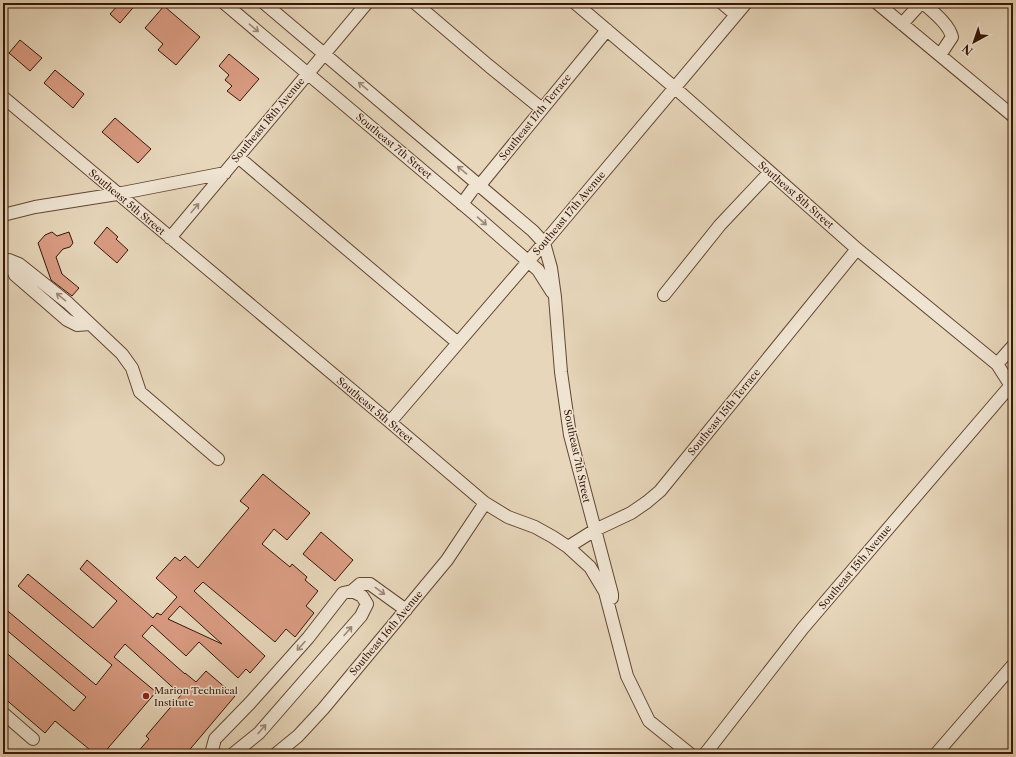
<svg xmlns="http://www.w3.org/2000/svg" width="1016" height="757" viewBox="0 0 1016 757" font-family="'Libre Caslon Text',serif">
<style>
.building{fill:#d99b82;stroke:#371606;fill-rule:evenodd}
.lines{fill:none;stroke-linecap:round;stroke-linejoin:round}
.minor-casing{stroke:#634633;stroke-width:14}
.minor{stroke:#efe4d2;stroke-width:12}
.oneway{stroke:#9c8776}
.poi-dot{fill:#8f2418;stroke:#efe4d2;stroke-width:1.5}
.labels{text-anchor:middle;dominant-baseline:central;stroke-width:3;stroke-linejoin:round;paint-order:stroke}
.street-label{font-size:10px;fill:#371606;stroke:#efe4d2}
.poi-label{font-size:10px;fill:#371606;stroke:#efe4d2;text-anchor:start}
</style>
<rect width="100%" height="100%" fill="#e7d6ba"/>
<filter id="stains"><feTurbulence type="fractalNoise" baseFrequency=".005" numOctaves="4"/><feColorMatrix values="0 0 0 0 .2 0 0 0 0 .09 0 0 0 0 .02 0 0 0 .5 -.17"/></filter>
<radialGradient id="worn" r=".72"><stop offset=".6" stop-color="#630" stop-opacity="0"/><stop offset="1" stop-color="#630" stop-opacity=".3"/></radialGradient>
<path class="building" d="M120,3H137L120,23L110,14Z
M164,6L200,37L176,65L158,50L163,44L145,28Z
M20,40L42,58L30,71L9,53Z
M229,54L259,79L240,101L227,91L232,86L225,80L229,75L219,66Z
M55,70L84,94L73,108L44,83Z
M115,118L151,149L138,163L102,132Z
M107,227L118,237L116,239L128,250L117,263L94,243Z
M52,232L57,236L69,232L73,243L70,247L63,249L56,257L62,274L79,288L72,296L51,280L38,243L45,235Z
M263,474L310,513L287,540L274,529L262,544L290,567L292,564L307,577L305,580L318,591L306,606L314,613L295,637L286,629L275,642L203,582L194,591L265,656L250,673L246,669L238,678L199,642L186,656L152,625L142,636L185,674V673L196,682L206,671L235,696L186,754H136L149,739L146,736L181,695L125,644L114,657L156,692L103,754H95L55,721L45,733L3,697V650L74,711L86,697L3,627V607L96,685L112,665L18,586L28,574L93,628L117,601L80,569L87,560L153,618L157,613L161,615L177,597L156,578L175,557L180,561L185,556L198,568L249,508L240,501ZM180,606L222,644L168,619Z
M321,532L353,560L335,581L303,554Z"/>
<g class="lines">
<defs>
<path id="minor" d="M224,3L473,213L538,270L552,292
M264,3L533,231L544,243L551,268L555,297L561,372L570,435L612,594V598
M415,3L489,66L542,109
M575,3L675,88L857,249L997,364L1013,389
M722,3L736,15
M877,3L1013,116
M923,3C933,12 949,24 952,37L940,55
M902,24L921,3
M3,97L390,422L485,503L508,517L535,527L553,537L568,547L590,567L605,592L627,676L649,721L690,754
M238,157L458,343
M462,204L473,189L480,185L607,30
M3,215L35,207L117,194L225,173
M170,238L367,3
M664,295L720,225L770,172
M90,324L77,325L67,320L15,275L9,260L19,264L68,303L122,354L132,368L140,392L218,459
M997,364L1013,346
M390,422L544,243L746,3
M568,547L595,530L631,513L647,502L660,491L857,249
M352,591L360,584H370L406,610
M3,713L33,739
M211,754L215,739L250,703L308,638L343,593L352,591L362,596L367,604L361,616L259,733L233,754
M276,754L298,736L323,709L447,560L485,503
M705,754L803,628L1011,385
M936,754L1013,665"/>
</defs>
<use href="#minor" class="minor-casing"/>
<use href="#minor" class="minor"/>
</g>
<defs><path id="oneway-shaft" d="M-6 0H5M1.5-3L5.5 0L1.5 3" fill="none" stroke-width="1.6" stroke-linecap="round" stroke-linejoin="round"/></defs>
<g class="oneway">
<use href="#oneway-shaft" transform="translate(254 28) rotate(40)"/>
<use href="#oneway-shaft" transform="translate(363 86) rotate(-140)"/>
<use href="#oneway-shaft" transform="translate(462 170) rotate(-140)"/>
<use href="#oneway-shaft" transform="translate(195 208) rotate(-50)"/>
<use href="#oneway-shaft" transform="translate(482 221) rotate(41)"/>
<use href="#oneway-shaft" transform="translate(61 297) rotate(-141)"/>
<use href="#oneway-shaft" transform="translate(380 591) rotate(36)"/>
<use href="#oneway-shaft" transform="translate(348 631) rotate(-49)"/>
<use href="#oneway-shaft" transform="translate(301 646) rotate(132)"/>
<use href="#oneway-shaft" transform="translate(262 729) rotate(-49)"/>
</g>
<circle class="poi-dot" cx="146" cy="696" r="4"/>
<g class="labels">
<g class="street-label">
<text transform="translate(535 117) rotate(-51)">Southeast 17th Terrace</text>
<text transform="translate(268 120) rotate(-50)">Southeast 18th Avenue</text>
<text transform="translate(394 146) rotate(40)">Southeast 7th Street</text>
<text transform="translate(796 195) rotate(41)">Southeast 8th Street</text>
<text transform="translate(127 202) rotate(40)">Southeast 5th Street</text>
<text transform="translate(569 213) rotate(-50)">Southeast 17th Avenue</text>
<text transform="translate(375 410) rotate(40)">Southeast 5th Street</text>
<text transform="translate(724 412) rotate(-51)">Southeast 15th Terrace</text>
<text transform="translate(577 456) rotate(78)">Southeast 7th Street</text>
<text transform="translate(855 567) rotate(-50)">Southeast 15th Avenue</text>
<text transform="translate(386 633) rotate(-50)">Southeast 16th Avenue</text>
</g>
<g class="poi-label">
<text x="154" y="690">Marion Technical<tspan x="154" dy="12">Institute</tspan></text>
</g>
</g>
<rect width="1016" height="757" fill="none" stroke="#e7d6ba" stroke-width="16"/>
<rect x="4" y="4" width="1008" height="749" fill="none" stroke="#371606" stroke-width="2"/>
<rect x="8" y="8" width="1000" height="741" fill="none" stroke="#371606"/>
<g transform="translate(974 42) rotate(220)" stroke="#efe4d2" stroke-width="3" paint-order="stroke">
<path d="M0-3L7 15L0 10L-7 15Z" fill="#371606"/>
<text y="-6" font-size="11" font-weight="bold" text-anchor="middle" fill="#371606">N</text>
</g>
<rect width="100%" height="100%" filter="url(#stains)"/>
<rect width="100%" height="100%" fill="url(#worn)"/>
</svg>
